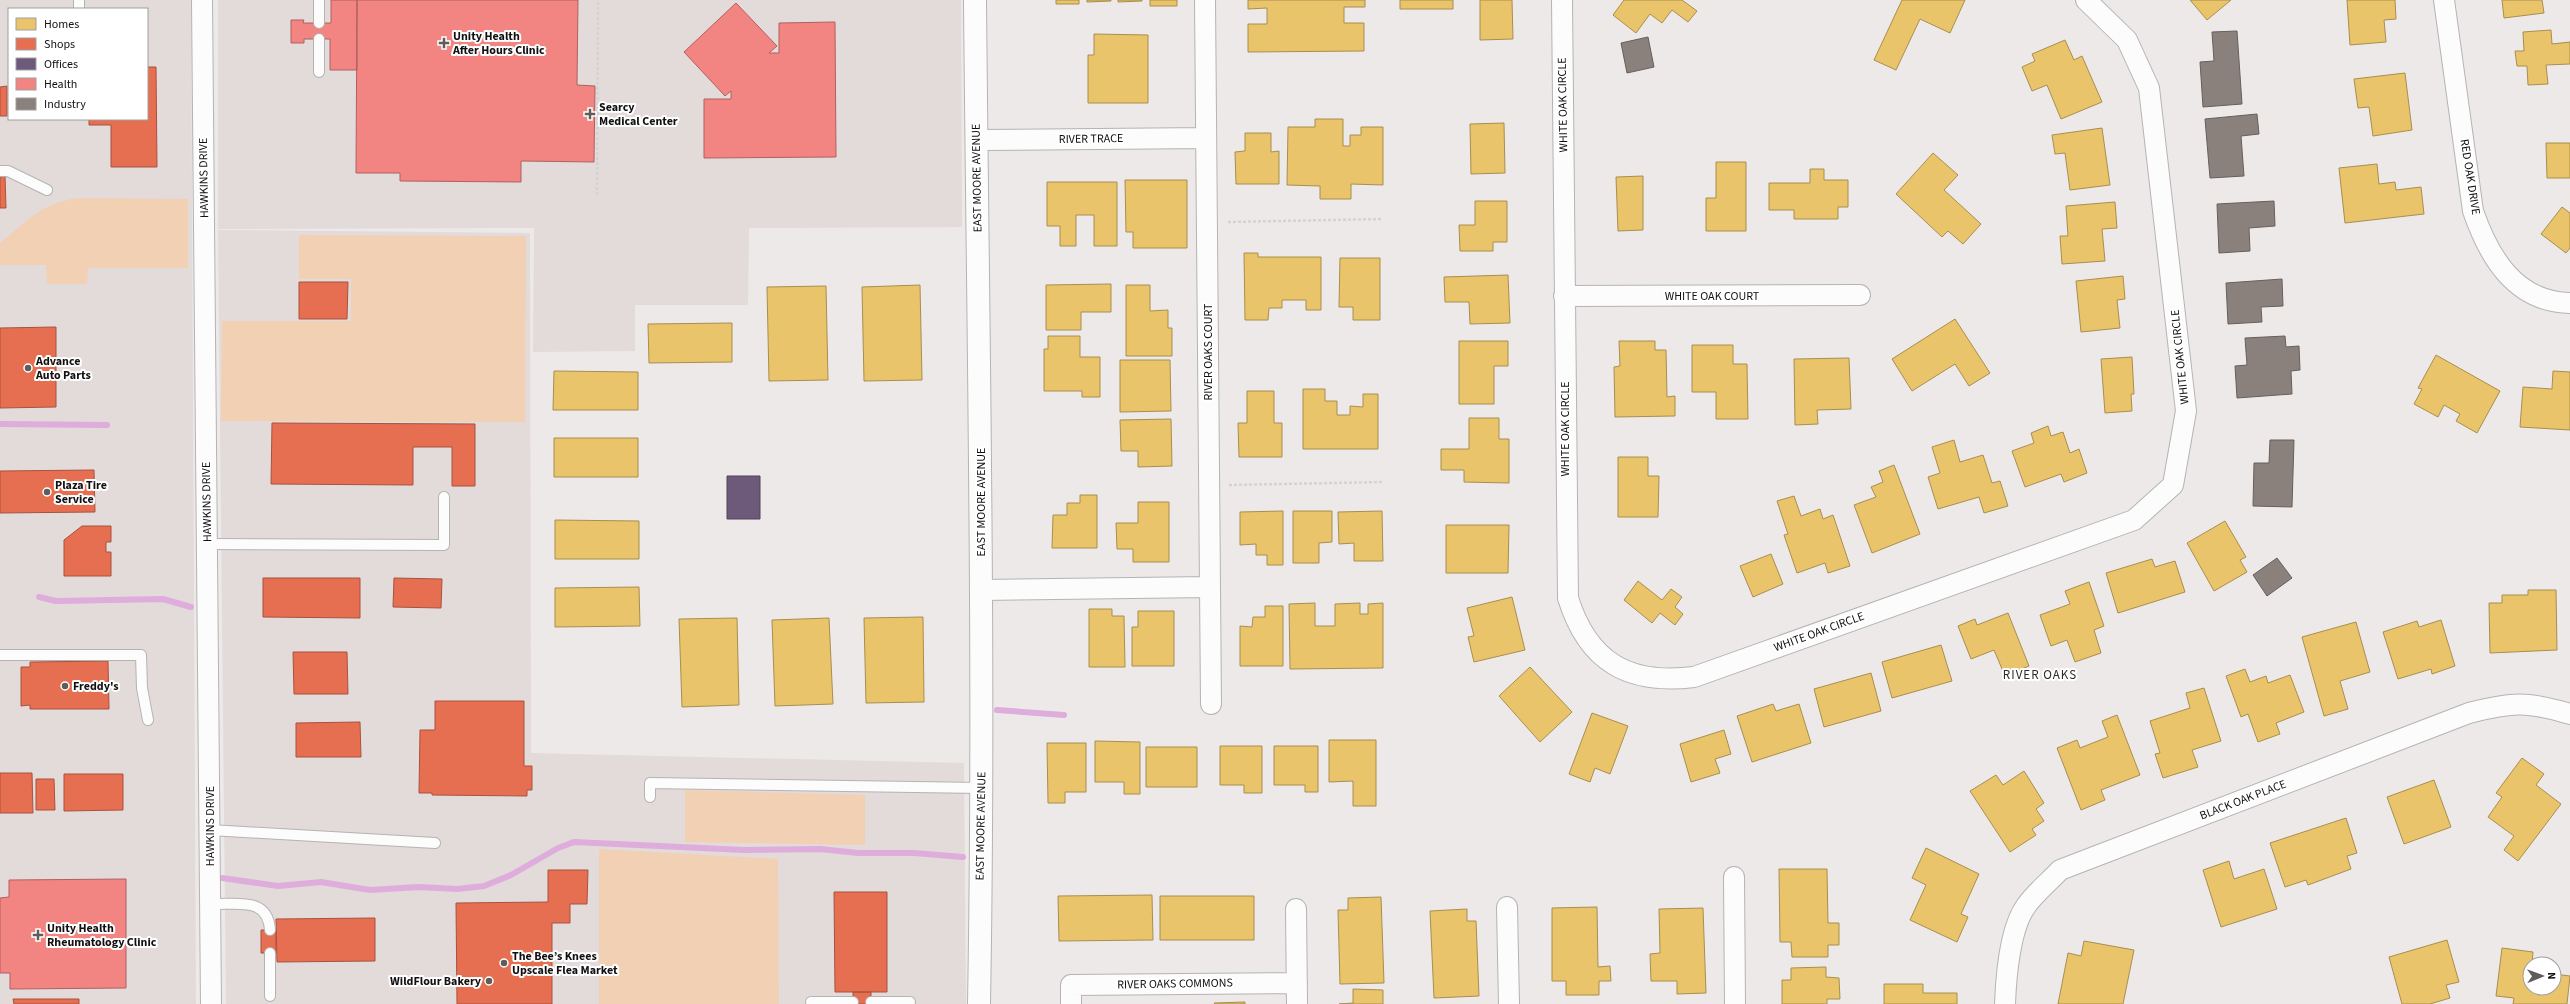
<svg xmlns="http://www.w3.org/2000/svg" width="2570" height="1004" viewBox="0 0 2570 1004" font-family="'Source Sans 3',sans-serif">
<style>
.built{fill:#e3dada;fill-rule:evenodd}
.green{fill:#f2d0b3}
.homes{fill:#e9c46a;stroke:#a88e4f}
.shops{fill:#e76f51;stroke:#a7523e}
.offices{fill:#6d597a;stroke:#52435a}
.health{fill:#f28482;stroke:#af6160}
.industry{fill:#8a817c;stroke:#665f5c}
.lines{fill:none;stroke-linecap:round;stroke-linejoin:round}
.stream{stroke:#deaddc;stroke-width:6}
.service-casing{stroke:#b5b3b3;stroke-width:12}
.minor-casing{stroke:#b5b3b3;stroke-width:22}
.tertiary-casing{stroke:#b5b3b3;stroke-width:24}
.path{stroke:#d4d3d3;stroke-width:2.5;stroke-dasharray:3 2;stroke-linecap:butt}
.service{stroke:#fcfcfc;stroke-width:10}
.minor{stroke:#fcfcfc;stroke-width:20}
.tertiary{stroke:#fcfcfc;stroke-width:22}
.poi-dot{fill:#5f5c5c;stroke:#fff;stroke-width:1.5}
.labels{text-anchor:middle;dominant-baseline:central;stroke-width:4;stroke-linejoin:round;paint-order:stroke}
.poi-label{font-size:12px;font-weight:bold;fill:#121010;stroke:#fff;text-anchor:start}
.street-label{font-size:12px;fill:#121010;stroke:#fff}
.neighbourhood-label{font-size:13px;letter-spacing:1px;fill:#302c2c;stroke:#fff}
</style>
<rect width="100%" height="100%" fill="#ede9e9"/>
<path class="built" d="M0,0H191L196,1004H0ZM9,9H147V119H9Z
M218,0H961L962,227L749,228L748,305H635V351L533,352L534,228L218,229Z
M218,230L530,233L531,753L964,763L966,1004H226Z"/>
<path class="green" d="M82,198L188,199V268H88L87,284H47L46,265H0V243C27,221 45,200 82,198Z
M299,235L526,236L525,422L221,421L222,321H351V279H299Z
M685,790L865,795V845L685,842Z
M599,849L778,859L779,1004H599Z"/>
<path class="homes" d="M1056,0H1079V4H1056Z
M1087,0H1111V1L1087,2Z
M1118,0H1142V1L1118,2Z
M1150,0H1177V6H1150Z
M1248,0H1365V7H1344V23H1364V51L1248,52V24H1267V8L1248,9Z
M1400,0H1453V9H1400Z
M1480,0H1512L1513,39L1480,40Z
M1624,0H1682L1697,11L1688,22L1672,10L1662,23L1650,14L1636,33L1613,15Z
M1902,0H1965L1950,33L1920,19L1896,70L1874,60Z
M2190,0H2231L2207,20Z
M2347,0H2395L2396,19L2384,20L2386,42L2350,45Z
M2502,0H2542L2544,13L2504,18Z
M2551,30L2552,44L2570,42V64L2546,65L2548,84L2528,85L2527,66H2517L2515,51H2524L2523,32Z
M1094,34L1148,35V103H1088V55H1094Z
M2065,40L2074,60L2082,56L2102,102L2061,119L2047,85L2032,91L2022,67L2035,61L2032,54Z
M2405,73L2412,130L2373,136L2369,107L2358,108L2354,79Z
M1315,119H1343V146H1350V135H1361V127H1383V185L1351,184V199H1320V186L1287,185L1288,127H1315Z
M1504,123L1505,173L1471,174L1470,124Z
M2102,128L2110,185L2070,190L2065,153L2055,154L2052,135Z
M1245,133H1271V152L1279,151V184H1236L1235,152L1245,151Z
M2546,143H2570V178H2547Z
M1933,153L1958,175L1944,190L1981,224L1963,244L1948,231L1942,237L1896,194Z
M1716,162H1746V231H1706V198H1716Z
M2377,164L2379,184L2395,182L2396,190L2421,187L2424,214L2345,223L2339,168Z
M1810,169H1824V180H1848V207H1838V219H1794V210H1769V183H1810Z
M1643,176V230L1618,231L1616,177Z
M1125,180H1187V248H1133V232H1126Z
M1047,182H1117V246H1094V215H1076V246H1060V226H1047Z
M1475,201H1507V242H1493V251H1460L1459,225H1475Z
M2115,202L2117,228L2102,229L2105,261L2062,264L2060,236H2068L2066,206Z
M2562,207L2570,213V248L2566,253L2541,234Z
M1244,253H1258V257H1321V310H1306V300H1282V308H1269L1268,320H1245Z
M1340,258H1380V320H1353V307H1339Z
M1508,275L1510,323L1470,324L1469,302H1445L1444,277Z
M2123,276L2125,299L2117,300L2120,328L2081,332L2076,281Z
M1111,284V312H1081V330H1046V285Z
M920,285L922,380L864,381L862,287Z
M1126,285H1150V311L1168,310V328H1172V356H1126Z
M826,286L828,380L769,381L767,287Z
M1955,319L1990,373L1969,386L1955,364L1912,391L1892,359Z
M732,323V362L649,363L648,324Z
M1048,336H1080V357H1100V397H1082V391H1044V349H1048Z
M1459,341H1508V366H1494V404H1459Z
M1619,341H1655V350H1666L1667,397L1675,396V416L1615,417L1614,367L1620,366Z
M1692,345H1733V364H1747L1748,419H1716V392H1692Z
M2436,355L2500,391L2477,433L2456,421L2460,414L2444,405L2438,417L2414,404L2422,389L2418,388Z
M2132,357L2134,394H2131L2132,411L2105,413L2101,359Z
M1849,358L1851,409L1817,410L1818,424L1795,425L1794,359Z
M1120,360H1170L1171,411L1120,412Z
M554,371L638,372V410H553Z
M2553,371L2570,372V430L2520,427L2523,387L2552,389Z
M1303,389H1325V401H1337V415H1350V406L1363,407V394H1378V449H1303Z
M1247,391H1274V423H1282V457H1239L1238,423H1247Z
M1469,418H1499V439H1509V483L1464,482V470H1441V449H1469Z
M1171,419L1172,466L1138,467V451H1121L1120,420Z
M2048,426L2051,436L2063,432L2070,453L2079,449L2087,473L2064,482L2061,474L2025,487L2012,451L2034,443L2031,433Z
M554,438H638V477H554Z
M1954,440L1960,462L1983,455L1992,483L2000,481L2008,506L1984,513L1979,497L1938,509L1928,477L1940,473L1932,447Z
M1618,457H1648V476H1659L1658,517H1618Z
M1894,465L1920,534L1872,553L1854,505L1876,497L1871,487L1883,482L1879,471Z
M1080,495H1097V548H1052L1053,515H1067V503H1080Z
M1794,496L1801,516L1820,509L1823,519L1833,515L1850,566L1828,573L1825,563L1797,573L1784,535L1788,534L1777,501Z
M1138,502H1169V562H1133V549H1117L1116,523H1138Z
M1283,511V565H1267V555H1256V544L1240,545V512Z
M1293,511H1332V542L1319,543V563H1293Z
M1382,511L1383,561H1354V543L1339,544L1338,512Z
M555,520L639,521V559H555Z
M2225,521L2246,557L2240,560L2247,572L2214,591L2187,543Z
M1446,525H1509L1508,573H1446Z
M1771,554L1783,584L1753,597L1740,566Z
M2152,559L2155,567L2175,561L2185,592L2118,613L2106,573Z
M1638,581L1662,600L1671,589L1682,597L1675,607L1683,614L1675,625L1660,613L1652,623L1624,600Z
M2089,582L2104,626L2094,630L2101,653L2075,662L2067,640L2051,646L2040,615L2070,604L2065,591Z
M639,587L640,626L555,627V588Z
M2528,590H2556L2557,650L2490,653L2489,603H2502V595H2528Z
M1512,597L1525,650L1474,662L1468,637L1474,636L1467,608Z
M1315,603V626H1335V604L1360,603V614H1368V604L1383,603V668L1290,669L1289,604Z
M1265,606H1283V666H1240V626L1252,627L1253,617H1265Z
M1089,609H1112V616H1124L1125,667H1089Z
M1138,611H1174V666H1132V627H1138Z
M2008,613L2029,666L2005,676L1994,650L1971,659L1958,626L1975,619L1977,625Z
M923,617L924,702L866,703L864,618Z
M737,618L739,705L682,707L679,619Z
M829,618L833,704L775,706L772,620Z
M2441,620L2455,666L2432,674L2431,669L2398,679L2383,632L2417,621L2419,627Z
M2356,622L2370,672L2340,681L2348,709L2324,716L2302,637Z
M1941,645L1952,681L1892,698L1882,662Z
M1530,667L1572,712L1540,742L1499,696Z
M2245,669L2250,682L2266,676L2268,683L2290,675L2304,712L2276,723L2280,734L2258,742L2248,714L2241,717L2226,676Z
M1871,673L1881,711L1824,727L1814,689Z
M2204,688L2221,741L2192,750L2198,767L2163,778L2155,754L2160,753L2150,721L2190,708L2186,693Z
M1773,704L1776,711L1799,704L1811,743L1752,762L1737,716Z
M1592,713L1628,726L1610,774L1595,768L1590,782L1569,774Z
M2117,715L2140,775L2101,790L2105,800L2081,810L2057,748L2077,740L2080,748L2108,737L2102,721Z
M1724,730L1731,754L1715,759L1720,773L1691,782L1680,744Z
M1329,740H1376V806H1353V781L1329,782Z
M1095,741L1140,742V794H1124V782H1095Z
M1047,743H1086V792H1065V803H1048Z
M1220,746H1262V793H1244V785H1220Z
M1274,746H1318V792H1305V785H1274Z
M1146,747H1197V787H1146Z
M2522,758L2544,774L2536,785L2561,804L2518,861L2504,850L2514,836L2488,817L2502,797L2496,793Z
M2024,771L2044,803L2036,809L2044,821L2032,829L2036,835L2010,852L1970,791L1996,775L2003,785Z
M2434,780L2451,827L2404,844L2387,797Z
M2346,818L2357,853L2347,856L2351,869L2308,885L2306,880L2285,887L2270,843Z
M1926,848L1979,874L1961,914L1968,917L1957,942L1910,920L1926,885L1912,878Z
M2229,861L2234,879L2264,869L2277,909L2221,927L2203,870Z
M1779,869H1827L1828,923H1839V945H1828V957H1792L1791,942H1780Z
M1152,895L1153,940L1059,941L1058,896Z
M1160,896H1254V940H1160Z
M1381,897L1384,983L1340,984L1338,910H1348V898Z
M1597,907L1598,967L1610,966L1611,981H1599V995H1566V981H1552V908Z
M1703,908L1706,993L1677,994V981H1651L1650,954L1660,953L1659,909Z
M1467,909V921H1476L1479,996L1434,998L1430,911Z
M2447,940L2459,982L2446,985L2450,998L2430,1004H2402L2389,957Z
M2084,941L2134,950L2123,1004H2058L2068,953L2081,956Z
M2502,948L2533,952L2530,988H2554V974L2570,976L2567,1004H2513L2514,998L2496,996Z
M1826,967V977L1839,978L1840,999H1827V1004H1782V980H1791V968Z
M1884,984H1923V993H1957V1004H1884Z
M1353,989L1383,990V1004H1339L1353,1003Z
M1245,1002V1004H1215L1214,1003Z"/>
<path class="shops" d="M147,67H156L157,167H111V125H89V119H147Z
M7,86V116H0V87Z
M5,176L6,208H0V177Z
M299,282H348L347,319H299Z
M56,327V407L0,408V328Z
M272,423L475,424V486H452V447H413V485L271,484Z
M94,470L95,512L0,513V471Z
M82,526H111V542H106V552H111V576H64V540Z
M263,578H360V618L263,617Z
M394,578L442,579L441,608L393,607Z
M293,652H347L348,694H294Z
M108,661L109,709H30V705L21,706V667H30V662Z
M435,701H524V766H532V790H527V796L432,795V793H419L420,730H435Z
M360,722L361,757H296V723Z
M0,773H32L33,813H0Z
M64,774H123V810L64,811Z
M36,779H54L55,810H36Z
M548,870H588L587,904H570V923H552V1004H457L456,903L548,902Z
M834,892H887V992H835Z
M375,918V961L277,962L276,919Z
M261,930H276V953H261Z
M853,992H871V1004H853Z
M13,999H79V1004H14Z"/>
<path class="offices" d="M727,476H760V519H727Z"/>
<path class="health" d="M331,0H357V70H330V39H304V43H291V20H304L303,23H331Z
M357,0H578L577,85L595,86L594,162L521,161V182L400,181V173H356Z
M736,3L777,46L769,53H779V23L835,22L836,157L704,158V99H731V91L725,96L684,52Z
M126,879V988L10,989V973H0V898L9,897V880Z"/>
<path class="industry" d="M2237,31L2242,104L2203,107L2200,62L2214,61L2212,32Z
M1648,37L1654,67L1627,73L1621,43Z
M2257,114L2259,134L2241,136L2244,176L2210,178L2205,119Z
M2274,201L2275,226L2249,228L2250,251L2219,253L2217,204Z
M2282,279L2283,306L2261,307L2262,322L2228,324L2226,283Z
M2285,336L2286,347L2299,346L2300,370L2291,371L2292,394L2237,398L2235,366L2247,365L2245,338Z
M2270,440H2294L2292,507L2253,506L2254,463H2269Z
M2277,558L2292,578L2267,596L2253,575Z"/>
<g class="lines">
<path class="stream" d="M0,424L107,425
M39,597L56,601L163,599L191,607
M997,710L1064,715
M222,878L278,886L321,882L370,890L419,887L457,889L484,886L511,875L558,848L574,842L744,850L820,849L858,853H914L963,857"/>
<defs>
<path id="service" d="M79,0V9
M319,23V0
M319,72V39
M0,171H8L47,190
M208,544L444,545V497
M0,655H141L142,688L148,720
M650,797V783L982,788
M210,830L435,843
M210,904C236,905 268,896 270,930
M270,953V996
M811,1002H853
M871,1002H910"/>
<path id="minor" d="M202,0L211,1004
M1205,0L1211,704
M1562,0L1568,598C1588,662 1628,685 1694,677L2134,520L2173,485L2186,411L2149,88L2127,40L2086,0
M2444,0L2473,211C2489,257 2515,302 2570,303
M976,140L1206,138
M1564,296L1860,295
M981,590L1210,587
M1734,877L1735,1004
M1507,907L1509,1004
M1296,909L1297,1004
M1071,1004V985L1297,983
M2005,1004C2006,977 2010,928 2026,906C2035,893 2049,882 2060,870L2469,713C2512,702 2527,701 2570,714"/>
<path id="tertiary" d="M975,0C978,335 985,669 979,1004"/>
</defs>
<use href="#service" class="service-casing"/>
<use href="#minor" class="minor-casing"/>
<use href="#tertiary" class="tertiary-casing"/>
<path class="path" d="M597,195L598,0
M1228,222L1381,219
M1229,485L1384,482"/>
<use href="#service" class="service"/>
<use href="#minor" class="minor"/>
<use href="#tertiary" class="tertiary"/>
</g>
<g class="poi-dot">
<path d="M442 37h4v4h4v4h-4v4h-4v-4h-4v-4h4z"/>
<path d="M588 108h4v4h4v4h-4v4h-4v-4h-4v-4h4z"/>
<circle cx="28" cy="368" r="4"/>
<circle cx="47" cy="492" r="4"/>
<circle cx="65" cy="686" r="4"/>
<path d="M36 929h4v4h4v4h-4v4h-4v-4h-4v-4h4z"/>
<circle cx="504" cy="963" r="4"/>
<circle cx="489" cy="981" r="4"/>
</g>
<g class="labels">
<g class="poi-label">
<text x="453" y="36">Unity Health<tspan x="453" dy="14">After Hours Clinic</tspan></text>
<text x="599" y="107">Searcy<tspan x="599" dy="14">Medical Center</tspan></text>
<text x="36" y="361">Advance<tspan x="36" dy="14">Auto Parts</tspan></text>
<text x="55" y="485">Plaza Tire<tspan x="55" dy="14">Service</tspan></text>
<text x="73" y="686">Freddy's</text>
<text x="47" y="928">Unity Health<tspan x="47" dy="14">Rheumatology Clinic</tspan></text>
<text x="512" y="956">The Bee’s Knees<tspan x="512" dy="14">Upscale Flea Market</tspan></text>
<text x="481" y="981" text-anchor="end">WildFlour Bakery</text>
</g>
<g class="street-label">
<text transform="translate(1563 105) rotate(-91)">WHITE OAK CIRCLE</text>
<text transform="translate(1091 139) rotate(-1)">RIVER TRACE</text>
<text transform="translate(2470 177) rotate(81)">RED OAK DRIVE</text>
<text transform="translate(204 178) rotate(-91)">HAWKINS DRIVE</text>
<text transform="translate(977 178) rotate(-91)">EAST MOORE AVENUE</text>
<text x="1712" y="296">WHITE OAK COURT</text>
<text transform="translate(1208 352) rotate(-90)">RIVER OAKS COURT</text>
<text transform="translate(2180 357) rotate(-96)">WHITE OAK CIRCLE</text>
<text transform="translate(1565 429) rotate(-90)">WHITE OAK CIRCLE</text>
<text transform="translate(207 502) rotate(-91)">HAWKINS DRIVE</text>
<text transform="translate(981 502) rotate(-90)">EAST MOORE AVENUE</text>
<text transform="translate(1819 632) rotate(-20)">WHITE OAK CIRCLE</text>
<text transform="translate(2243 800) rotate(-21)">BLACK OAK PLACE</text>
<text transform="translate(210 826) rotate(-90)">HAWKINS DRIVE</text>
<text transform="translate(981 826) rotate(-89)">EAST MOORE AVENUE</text>
<text transform="translate(1175 984) rotate(-1)">RIVER OAKS COMMONS</text>
</g>
<g class="neighbourhood-label">
<text x="2040" y="675">RIVER OAKS</text>
</g>
</g>
<rect x="8" y="8" width="140" height="112" fill="#ffffff" stroke="#a09f9f"/>
<rect x="16" y="18" width="20" height="12" fill="#e9c46a" stroke="#a09f9f"/>
<text x="44" y="28" font-size="12" fill="#121010">Homes</text>
<rect x="16" y="38" width="20" height="12" fill="#e76f51" stroke="#a09f9f"/>
<text x="44" y="48" font-size="12" fill="#121010">Shops</text>
<rect x="16" y="58" width="20" height="12" fill="#6d597a" stroke="#a09f9f"/>
<text x="44" y="68" font-size="12" fill="#121010">Offices</text>
<rect x="16" y="78" width="20" height="12" fill="#f28482" stroke="#a09f9f"/>
<text x="44" y="88" font-size="12" fill="#121010">Health</text>
<rect x="16" y="98" width="20" height="12" fill="#8a817c" stroke="#a09f9f"/>
<text x="44" y="108" font-size="12" fill="#121010">Industry</text>
<g transform="translate(2542 976) rotate(89)"><circle r="19" fill="#ffffff" stroke="#a09f9f"/>
<path d="M0-3L7 15L0 10L-7 15Z" fill="#5f5c5c"/>
<text y="-6" font-size="11" font-weight="bold" text-anchor="middle" fill="#121010">N</text>
</g>
</svg>
